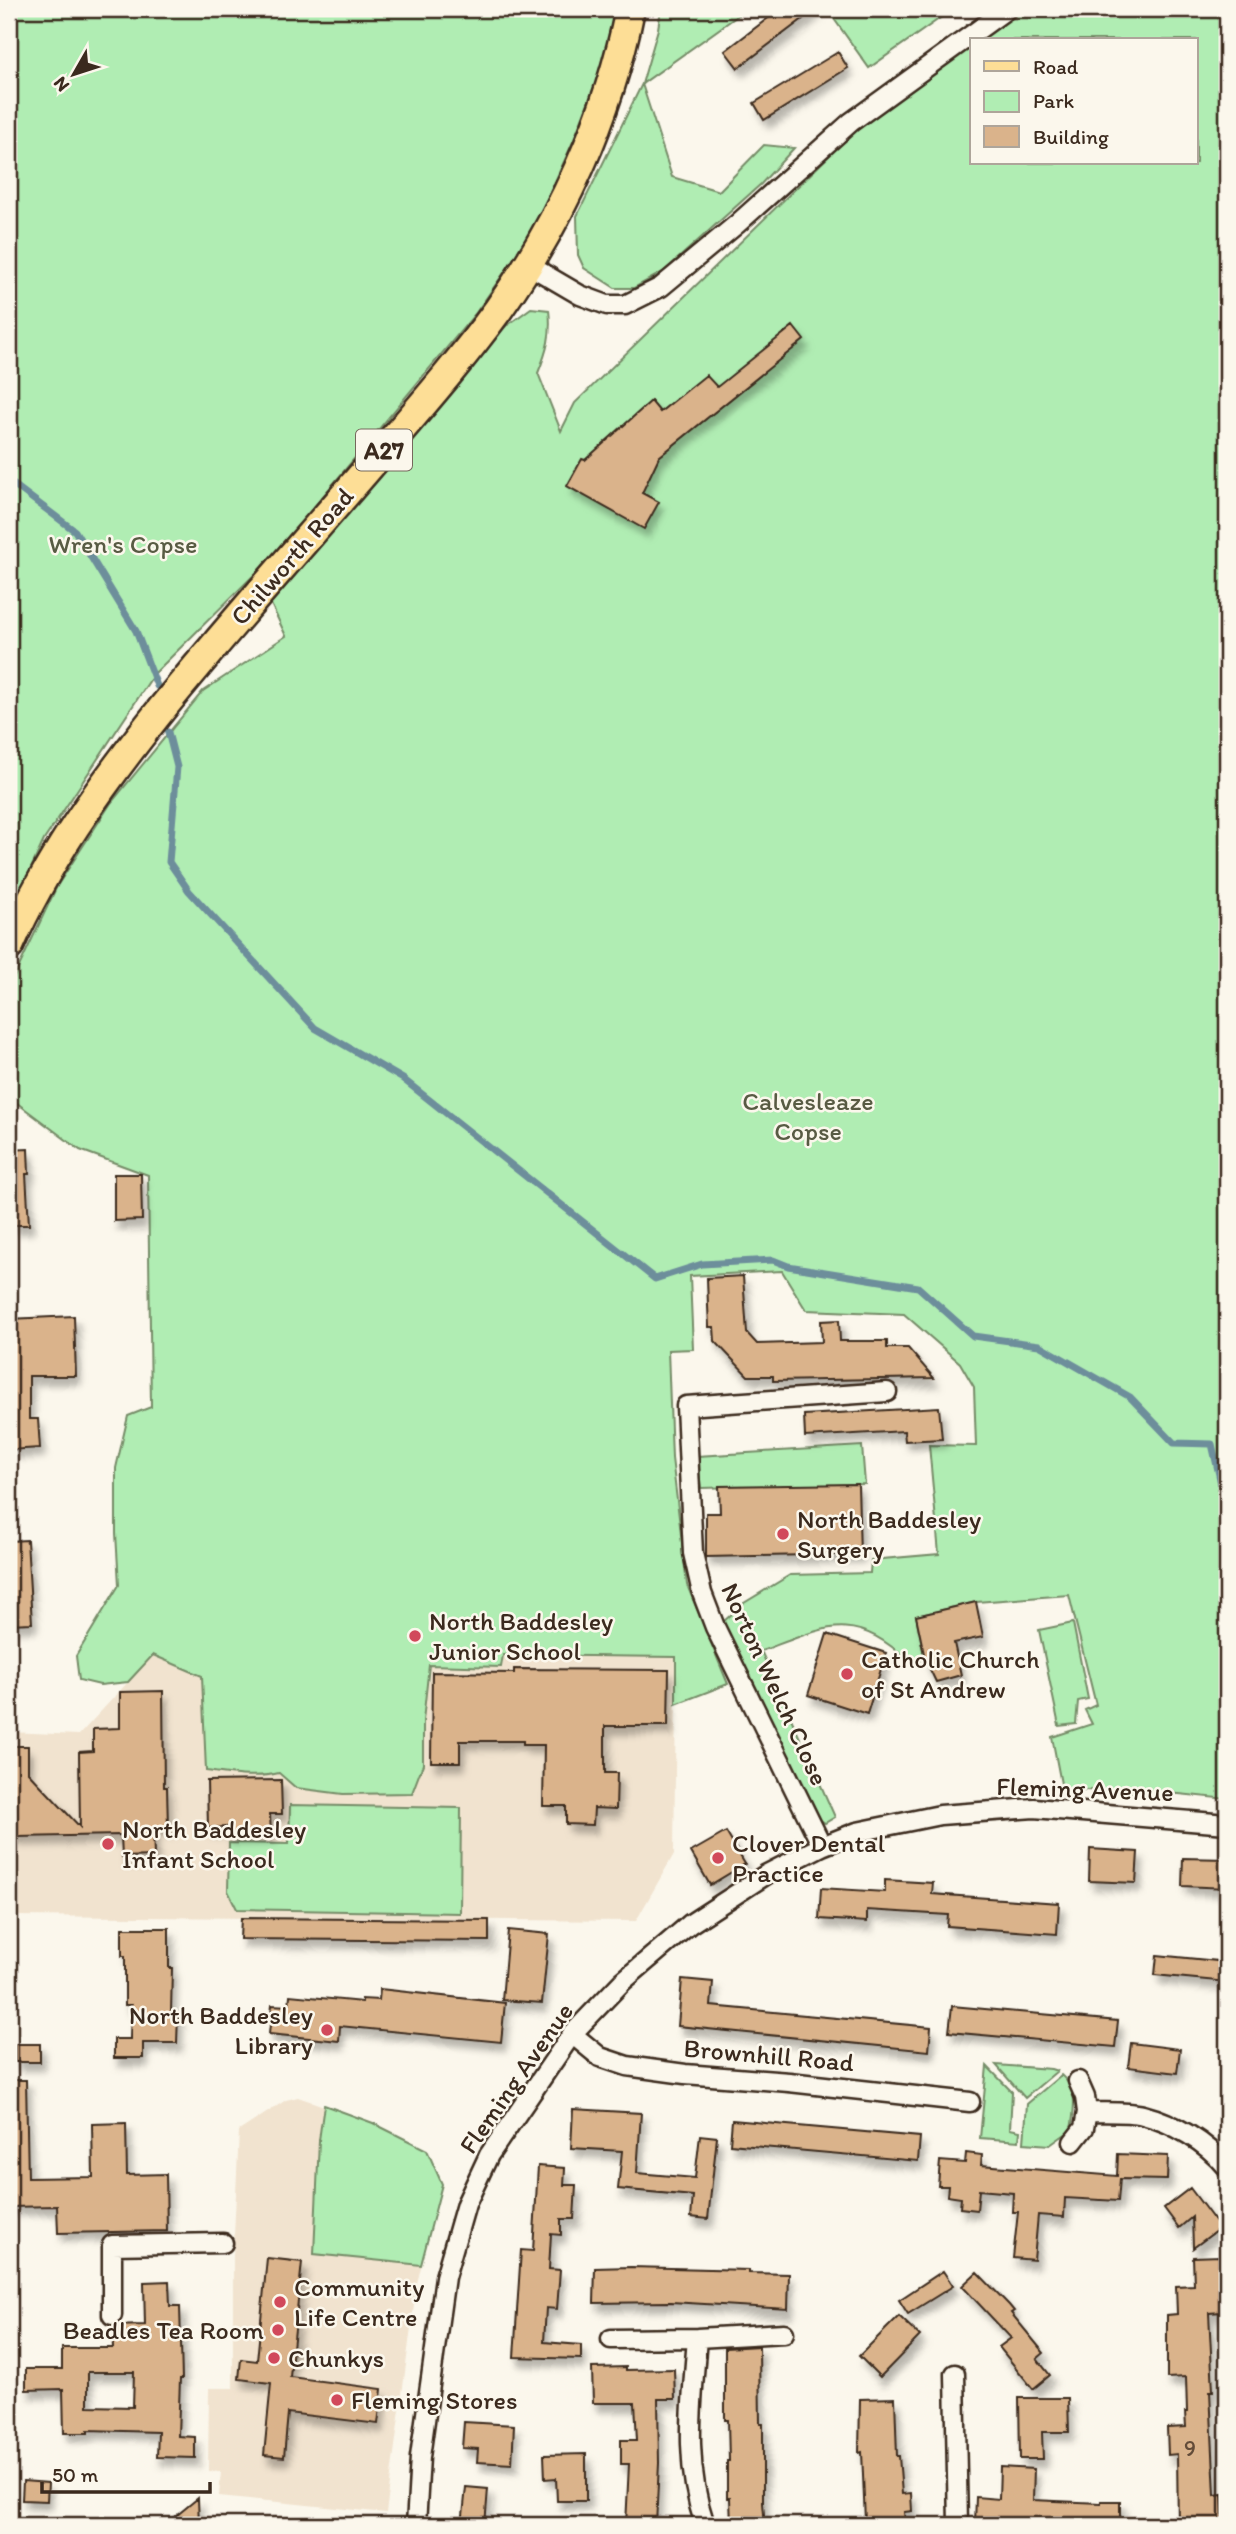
<svg xmlns="http://www.w3.org/2000/svg" width="1236" height="2534" viewBox="0 0 1236 2534" font-family="Itim,sans-serif">
<style>
.built{fill:#f1e3cf}
.green{fill:#b0edb3;stroke:#768c68;stroke-width:2}
.lines{fill:none;stroke-linecap:round;stroke-linejoin:round}
.stream{stroke:#6d8e9b;stroke-width:7}
.building{fill:#dab38b;stroke:#3b2a1e;stroke-width:2;fill-rule:evenodd;filter:url(#shadow)}
.street-casing{stroke:#3b2a1e;stroke-width:23}
.primary-casing{stroke:#3b2a1e;stroke-width:33}
.street{stroke:#fbf7ec;stroke-width:18}
.primary{stroke:#fdde96;stroke-width:28}
.poi-dot{fill:#d1495b;stroke:#fbf7ec;stroke-width:2.5}
.labels{text-anchor:middle;dominant-baseline:central;stroke-width:5;stroke-linejoin:round;paint-order:stroke}
.number-label{font-size:23px;fill:#634c39}
.shield{fill:#fbf7ec;stroke:#75685c;stroke-width:2}
.shield-label{font-size:24px;font-weight:bold;fill:#3b2a1e}
.park-label{font-size:26px;fill:#585b43;stroke:#fbf7ec}
.street-label{font-size:26px;fill:#3b2a1e;stroke:#fbf7ec}
.poi-label{font-size:26px;fill:#3b2a1e;stroke:#fbf7ec;text-anchor:start}
</style>
<defs>
<filter id="shadow"><feDropShadow dx="4.5" dy="8" stdDeviation="3.5" flood-color="#0004"/></filter>
</defs>
<rect width="100%" height="100%" fill="#fbf7ec"/>
<filter id="ink" filterUnits="userSpaceOnUse"><feTurbulence type="fractalNoise" baseFrequency=".0143" numOctaves="2"/><feDisplacementMap in="SourceGraphic" scale="14" xChannelSelector="R" yChannelSelector="G"/><feConvolveMatrix kernelMatrix="1 2 1 2 8 2 1 2 1" color-interpolation-filters="sRGB"/></filter>
<g filter="url(#ink)">
<path class="built" d="M668,1349L677,1618L674,1854L636,1921L9,1916V1732L79,1735L153,1655Z
M298,2097L373,2123L427,2150L442,2184L417,2283L386,2513L219,2496L221,2472L208,2471L209,2388H233V2256L239,2131L286,2100Z"/>
<path class="green" d="M9,9H618L613,37L573,142L530,236L475,314L273,556L154,674L44,840L9,916Z
M661,9H747L642,84L672,177L719,191L764,145L794,148L761,184L663,272L634,288H615L584,268L578,255L577,216L642,84L658,29Z
M827,9H953L869,68Z
M1022,9H1227V1799L1179,1794L1062,1789L1052,1737L1092,1724L1085,1710L1096,1705L1069,1595L976,1602L916,1616L925,1659L911,1663C853,1609 828,1626 761,1651L835,1817L825,1823L816,1817L723,1622L744,1603L790,1575L870,1573L871,1560L939,1554L929,1445L976,1446L974,1387L960,1363L904,1314L806,1310L782,1271L690,1276L693,1349L668,1350L672,1458L687,1585L728,1684L676,1704V1657L503,1655L501,1667L429,1665L423,1721V1764L412,1793L343,1794L296,1788L279,1773C255,1779 230,1774 206,1771L202,1676L153,1655L128,1682L100,1685L79,1680L76,1656L119,1585L116,1533V1468L128,1416L151,1407L148,1175L80,1150L9,1097V988L57,886L111,803L203,691L286,636L269,600L505,327L531,308L549,310C552,334 547,351 538,373L561,431L575,403L864,122L972,46V163H1196V40H979Z
M862,1446L865,1484L701,1488L697,1456Z
M1073,1623L1088,1699L1078,1701L1076,1724L1059,1726L1039,1630Z
M290,1805L461,1808L460,1913L237,1909L228,1891L229,1843L289,1844Z
M996,2065L1051,2069L1057,2071L1025,2098Z
M987,2066L1012,2092L1010,2129L1020,2131L1019,2141L980,2138Z
M1061,2075C1079,2090 1074,2109 1071,2130L1050,2145L1024,2143L1027,2104Z
M324,2105L373,2123L427,2150L442,2184L421,2265L314,2254L319,2140Z"/>
<g class="lines">
<path class="stream" d="M9,481L75,531L136,631L157,686
M168,732L177,767L169,862L189,891L315,1028L403,1079L655,1279L702,1264L773,1260L788,1266L918,1287L973,1336L1039,1345L1130,1397L1174,1443L1212,1444L1227,1510"/>
</g>
<path class="building" d="M780,9H816L738,68L725,51Z
M838,52L848,68L764,120L754,103Z
M793,326L804,340L659,457L642,493L659,502L644,529L567,486L582,459L585,460L651,401L660,412L706,375L717,387Z
M28,1149L29,1174H26L29,1225H9V1150Z
M114,1174H141L142,1220L114,1221Z
M743,1276L747,1333L757,1344L822,1342L821,1321L839,1320L840,1341H887V1348H908L934,1378L773,1381V1376H748L715,1341L714,1327H709L708,1306L707,1278Z
M74,1316L76,1376H29V1419H38L40,1448L9,1450V1319Z
M939,1407L942,1439L905,1441L904,1431L805,1437L804,1415Z
M858,1484L860,1554L706,1557V1513H720L719,1486Z
M27,1540L32,1623L9,1624V1541Z
M976,1602L983,1637L954,1643L961,1675L936,1682L925,1659L916,1616Z
M827,1634L886,1653L867,1714L808,1695Z
M514,1669L669,1670L668,1726H605V1773H617L616,1809L594,1808L593,1825L566,1824V1806H543L544,1745H523V1741H460V1762H431L432,1672L514,1673Z
M163,1691L164,1787H167L168,1828H153L154,1856L122,1857L121,1835L16,1837L9,1830V1746H28V1772L80,1827L79,1752L93,1751V1729L120,1728V1692Z
M281,1780L282,1814H270L271,1835L227,1836V1827L208,1828L207,1781Z
M726,1832L745,1864L710,1885L691,1852Z
M1090,1849L1138,1852L1136,1883L1089,1881Z
M1183,1858L1227,1859V1888L1182,1886Z
M885,1880L933,1883L932,1894L1059,1903L1057,1934L947,1926L948,1915L867,1910V1922L819,1919L821,1888L885,1892Z
M241,1918L489,1920V1941L240,1939Z
M122,1928H169V1968H172L171,2014L178,2015L177,2043H143V2058H114V2039H130L131,2005H125V1956H122Z
M508,1930L549,1934L542,2003L502,2000Z
M1157,1955L1227,1962V1982L1155,1975Z
M682,1979L713,1982L711,2006L931,2027L929,2051L678,2026Z
M380,1989L505,2003L501,2042L340,2026L339,2041L269,2034L272,2005L289,2006L290,1995L362,2002V1999L379,2000Z
M952,2006L1118,2021L1115,2047L949,2032Z
M1131,2043L1180,2049L1177,2073L1128,2067Z
M15,2044H40V2062H15Z
M9,2080H26L28,2178L93,2177L92,2124L126,2123L127,2175L166,2174L167,2231L58,2233L57,2206L9,2207Z
M573,2109L641,2113L637,2173L695,2178L700,2135L717,2137L708,2219L691,2217L693,2196L618,2189L622,2151L571,2148Z
M732,2120L920,2137L918,2161L730,2144Z
M966,2153L982,2155L981,2165L1117,2176L1118,2154L1168,2156L1167,2180L1120,2179L1118,2201L1065,2198L1064,2217L1038,2215L1034,2260L1013,2258L1018,2212H1012L1013,2193L979,2190L977,2210L960,2208L961,2198L947,2196L948,2186H938L940,2161L965,2163Z
M538,2166L565,2168L564,2185H576L574,2219H561V2235L551,2234L549,2269L560,2270L557,2309L546,2308L544,2342L581,2345V2359L514,2357L521,2250L533,2251Z
M1190,2188L1220,2228L1193,2248L1192,2217L1179,2228L1164,2208Z
M1220,2256L1222,2312L1209,2313L1213,2391H1210L1215,2495L1222,2494L1223,2525H1178L1177,2454L1168,2455L1167,2428L1186,2427L1185,2412H1187L1186,2377L1167,2378V2315L1177,2314L1176,2286L1194,2285L1193,2257Z
M267,2258L302,2262L290,2377L382,2389L378,2424L288,2413L284,2457L264,2455L271,2383L239,2379L241,2359L257,2361Z
M631,2267L749,2270V2273L789,2274L788,2309L671,2302L594,2303L595,2268Z
M943,2271L953,2286L908,2314L899,2300Z
M977,2272L1009,2305L1014,2311L1011,2313L1044,2353L1037,2359L1050,2375L1033,2389L999,2347L1011,2338L962,2286Z
M169,2281L170,2306H180L182,2379H180L178,2436L195,2437V2458L157,2457L158,2432L88,2430V2433H64L63,2389L26,2390V2369H62V2348H113L112,2326L145,2325L144,2282ZM88,2372H134L133,2407L88,2406Z
M899,2316L920,2336L880,2377L859,2356Z
M759,2346L760,2424H763V2503L765,2525H731L730,2498H727V2461H729L728,2420H725V2348Z
M626,2367V2370L674,2369L675,2399H658L659,2463L656,2525H626L629,2464H621V2440H637L635,2403H593L592,2368Z
M895,2398L897,2456H899L902,2494L911,2493L912,2511L904,2512L905,2521L877,2523V2520L865,2521L862,2452L859,2453L860,2399Z
M1019,2398H1068L1069,2432H1042L1043,2459H1020Z
M464,2422L514,2425L512,2464L477,2462L478,2449L462,2448Z
M586,2454V2501H557L556,2478L545,2479L544,2455Z
M1000,2467L1034,2469L1033,2500L1101,2503V2501H1120V2525L975,2524L976,2497L999,2499Z
M23,2481L48,2483L47,2501L22,2500Z
M466,2487L488,2489L485,2525H462Z
M198,2498L199,2525H165Z"/>
<g class="lines">
<defs>
<path id="street" d="M527,264L580,295L607,305H625L661,287L737,224L851,122L1007,9
M822,1846L715,1627L702,1593L693,1553L686,1406L887,1392
M572,2034L600,2057L627,2066L685,2074L789,2082L970,2102
M1078,2081L1085,2097L1087,2112
M1073,2142L1084,2128L1087,2112C1105,2113 1126,2111 1143,2115C1174,2123 1206,2142 1227,2167
M112,2315V2245L223,2243
M697,2338C692,2404 683,2461 705,2525
M611,2339L697,2338L784,2333
M955,2374L958,2525
M416,2525L420,2457L445,2277L466,2204L489,2155L572,2034L623,1981L690,1924L767,1874L822,1846L857,1832L940,1815L1034,1808L1227,1824"/>
<path id="primary" d="M9,946C46,862 99,788 156,716C226,629 302,545 375,460C417,411 460,362 498,310C561,221 609,116 630,9"/>
</defs>
<use href="#street" class="street-casing"/>
<use href="#primary" class="primary-casing"/>
<use href="#street" class="street"/>
<use href="#primary" class="primary"/>
</g>
</g>
<g class="poi-dot">
<circle cx="783" cy="1534" r="7"/>
<circle cx="415" cy="1636" r="7"/>
<circle cx="847" cy="1674" r="7"/>
<circle cx="108" cy="1844" r="7"/>
<circle cx="718" cy="1858" r="7"/>
<circle cx="327" cy="2030" r="7"/>
<circle cx="280" cy="2302" r="7"/>
<circle cx="278" cy="2330" r="7"/>
<circle cx="274" cy="2358" r="7"/>
<circle cx="337" cy="2400" r="7"/>
</g>
<g class="labels">
<g class="number-label">
<text x="1190" y="2448">9</text>
</g>
<rect class="shield" x="356" y="429.5" width="56" height="41" rx="5"/>
<g class="shield-label">
<text x="384" y="450">A27</text>
</g>
<g class="park-label">
<text x="123" y="544">Wren's Copse</text>
<text x="808" y="1101">Calvesleaze<tspan x="808" dy="30">Copse</tspan></text>
</g>
<g class="street-label">
<text transform="translate(292 556) rotate(-49)">Chilworth Road</text>
<text transform="translate(775 1684) rotate(65)">Norton Welch Close</text>
<text transform="translate(1085 1789) rotate(2)">Fleming Avenue</text>
<text transform="translate(769 2055) rotate(5)">Brownhill Road</text>
<text transform="translate(516 2078) rotate(-55)">Fleming Avenue</text>
</g>
<g class="poi-label">
<text x="797" y="1519">North Baddesley<tspan x="797" dy="30">Surgery</tspan></text>
<text x="429" y="1621">North Baddesley<tspan x="429" dy="30">Junior School</tspan></text>
<text x="861" y="1659">Catholic Church<tspan x="861" dy="30">of St Andrew</tspan></text>
<text x="122" y="1829">North Baddesley<tspan x="122" dy="30">Infant School</tspan></text>
<text x="732" y="1843">Clover Dental<tspan x="732" dy="30">Practice</tspan></text>
<text x="313" y="2015" text-anchor="end">North Baddesley<tspan x="313" dy="30">Library</tspan></text>
<text x="294" y="2287">Community<tspan x="294" dy="30">Life Centre</tspan></text>
<text x="264" y="2330" text-anchor="end">Beadles Tea Room</text>
<text x="288" y="2358">Chunkys</text>
<text x="351" y="2400">Fleming Stores</text>
</g>
</g>
<rect width="1236" height="2534" fill="none" stroke="#fbf7ec" stroke-width="35"/>
<rect x="18" y="18" width="1201" height="2499" fill="none" stroke="#3b2a1e" stroke-width="2.5" filter="url(#ink)"/>
<rect x="970" y="38" width="228" height="126" fill="#fbf7ec" stroke="#aea59a" stroke-width="2"/>
<rect x="984" y="61" width="35" height="10" fill="#fdde96" stroke="#aea59a" stroke-width="2"/>
<text x="1033" y="74" font-size="21" fill="#3b2a1e">Road</text>
<rect x="984" y="91" width="35" height="21" fill="#b0edb3" stroke="#aea59a" stroke-width="2"/>
<text x="1033" y="108" font-size="21" fill="#3b2a1e">Park</text>
<rect x="984" y="126" width="35" height="21" fill="#dab38b" stroke="#aea59a" stroke-width="2"/>
<text x="1033" y="144" font-size="21" fill="#3b2a1e">Building</text>
<g transform="translate(74 74) rotate(231)" stroke="#fbf7ec" stroke-width="5" paint-order="stroke">
<path d="M0-5L12 26L0 18L-12 26Z" fill="#3b2a1e"/>
<text y="-10" font-size="19" font-weight="bold" text-anchor="middle" fill="#3b2a1e">N</text>
</g>
<path d="M42 2482v10h168v-10" fill="none" stroke="#3b2a1e" stroke-width="3.5"/>
<text x="52" y="2482" font-size="21" fill="#3b2a1e" stroke="#fbf7ec" stroke-width="5" paint-order="stroke">50 m</text>
</svg>
